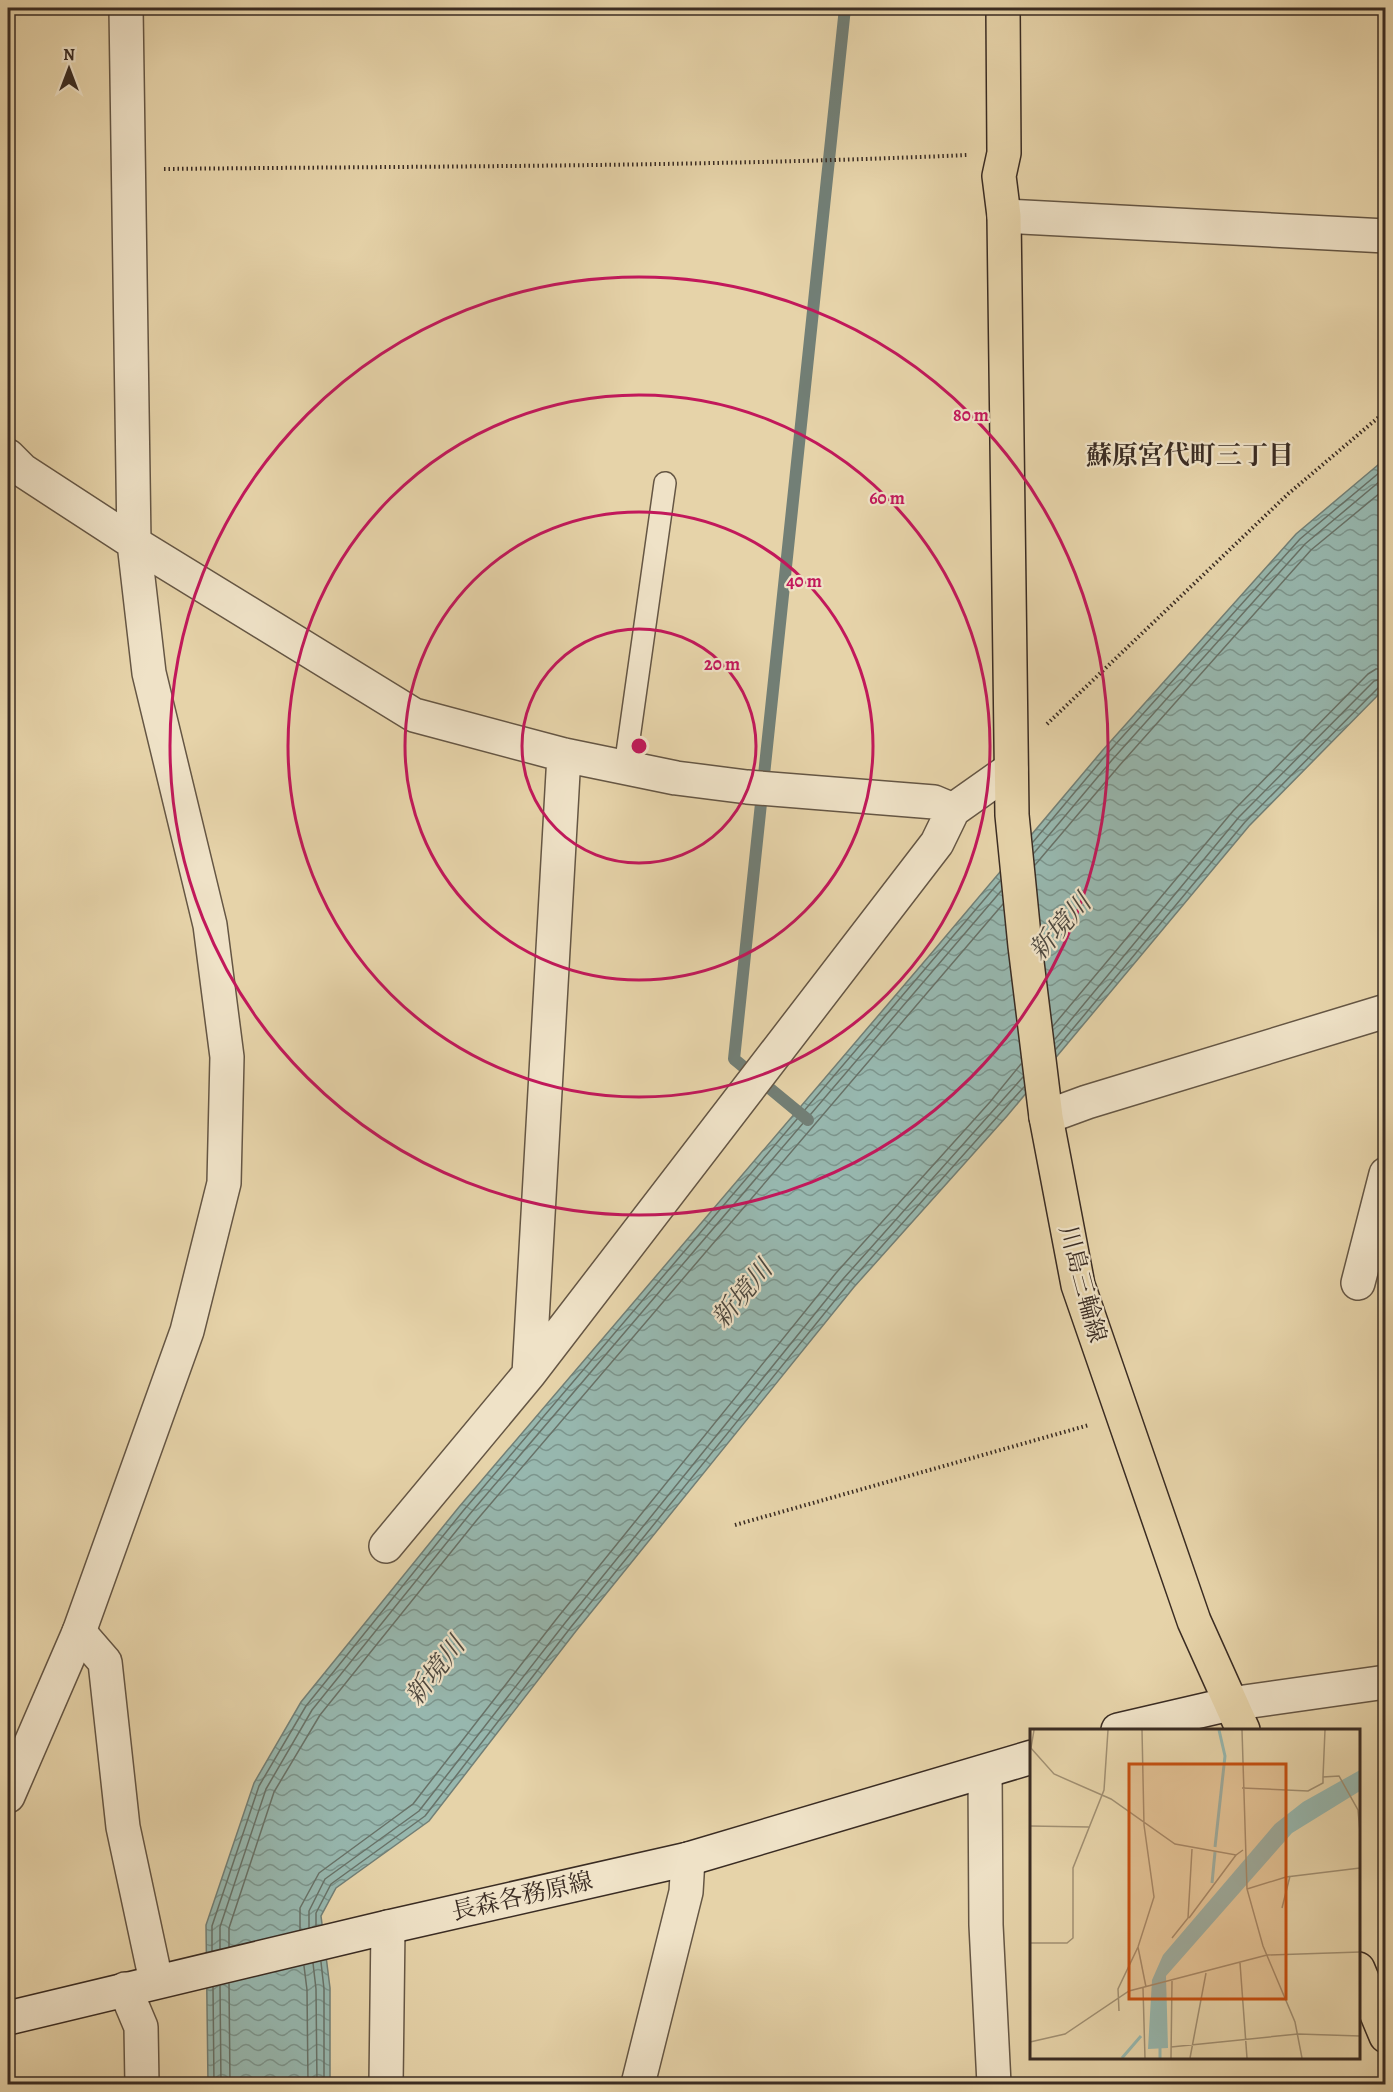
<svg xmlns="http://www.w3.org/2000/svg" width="1393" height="2092" viewBox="0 0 1393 2092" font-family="Alegreya,'Noto Serif JP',serif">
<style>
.water{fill:url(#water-waves);stroke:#727f76;stroke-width:1.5}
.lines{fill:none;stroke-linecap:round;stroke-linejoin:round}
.shore{stroke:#687268;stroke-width:1.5}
.stream{stroke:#727f76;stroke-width:12}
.service-casing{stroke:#655644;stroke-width:24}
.minor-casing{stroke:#655644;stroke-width:36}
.tertiary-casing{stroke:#655644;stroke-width:36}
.secondary-casing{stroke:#3a2c23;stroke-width:36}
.primary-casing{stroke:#3a2c23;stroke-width:36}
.path{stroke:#3a2c23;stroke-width:4;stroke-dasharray:1.5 3;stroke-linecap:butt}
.service{stroke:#efe2c7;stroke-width:21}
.minor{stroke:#efe2c7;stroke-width:33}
.tertiary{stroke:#efe2c7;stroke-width:33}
.secondary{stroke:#efe2c7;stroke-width:33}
.primary{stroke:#e6d3a9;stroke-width:33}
.ring{fill:none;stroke:#c2185b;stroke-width:3}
.labels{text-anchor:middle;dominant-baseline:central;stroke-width:4.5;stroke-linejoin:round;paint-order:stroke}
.street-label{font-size:24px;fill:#3a2c23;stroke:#efe2c7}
.neighbourhood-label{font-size:26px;font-weight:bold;fill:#3a2c23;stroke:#efe2c7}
.water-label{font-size:26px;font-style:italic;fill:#4d483f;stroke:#efe2c7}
.inset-river{fill:none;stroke:#97b7ae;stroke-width:3}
.inset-road{fill:none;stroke:#a19073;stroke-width:1.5}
.view{fill:#c55011;fill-opacity:0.15;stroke:#c55011;stroke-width:3}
.inset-edge{fill:none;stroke:#3a2c23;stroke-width:3}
.centre{fill:#c2185b;stroke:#efe2c7;stroke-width:3}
.ring-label{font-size:18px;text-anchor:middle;font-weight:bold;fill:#c2185b;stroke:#efe2c7;stroke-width:4.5;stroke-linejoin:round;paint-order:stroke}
</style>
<defs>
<pattern id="water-waves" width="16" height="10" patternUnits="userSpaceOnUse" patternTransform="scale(1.5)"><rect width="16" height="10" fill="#97b7ae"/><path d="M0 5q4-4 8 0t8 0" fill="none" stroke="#7c958d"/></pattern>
</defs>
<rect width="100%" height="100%" fill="#e6d3a9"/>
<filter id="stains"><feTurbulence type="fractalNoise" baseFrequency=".00333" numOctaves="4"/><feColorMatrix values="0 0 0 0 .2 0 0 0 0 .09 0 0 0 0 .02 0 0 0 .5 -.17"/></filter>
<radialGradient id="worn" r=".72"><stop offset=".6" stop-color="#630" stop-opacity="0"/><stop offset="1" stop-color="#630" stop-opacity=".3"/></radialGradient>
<path class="water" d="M1385,459V688L1249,826L1007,1116L854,1287L576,1631L429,1821L336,1888L321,1916L330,1988V2084H208L206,1925L254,1783L301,1702L459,1507L935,949L1102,751L1296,534Z"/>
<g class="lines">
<path class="shore" d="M1033,842L1106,755L1300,539L1386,467
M1034,853L1112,760L1305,544L1386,476
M1035,865L1119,766L1311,550L1386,488
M1053,1026L1233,811L1368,674L1376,669L1386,668
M1055,1039L1239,817L1374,681L1386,677
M1056,1049L1245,822L1379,687L1386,684
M316,1926V1913L331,1884L425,1816L571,1627L849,1283L1024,1087
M309,1927V1911L325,1879L419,1811L565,1623L843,1279L1023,1077
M300,1930V1908L319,1873L413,1804L558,1617L836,1273L990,1102L1021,1064
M229,1947V1928L274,1792L320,1715L476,1521L1003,904
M220,1949V1927L266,1789L312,1710L469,1515L1001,891
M212,1951V1926L259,1786L306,1706L463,1511L1000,881
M321,1962L324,1989V2084
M313,1963L316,1989L317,2084
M304,1966L307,1990L308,2084
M229,1984L230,2084
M220,1986L221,2084
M213,1987L214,2084"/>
<path class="stream" d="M808,1120L734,1059L845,8"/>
<defs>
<path id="service" d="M625,767L665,483"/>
<path id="minor" d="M1004,216L1386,236
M134,543L414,715L564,755L676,778L747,787L934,802L953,810L1011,769
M1046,1117L1087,1102L1386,1011
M1358,1283L1386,1174
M529,1374L937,843L953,810
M386,1546L529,1374L564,755
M79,1632L105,1662L123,1827L156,1981
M985,1772L986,1925L994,2084
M125,1989L141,2027L142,2084
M386,2084L388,1927
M638,2084L686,1892L688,1859"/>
<path id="tertiary" d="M8,456L22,470L134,543
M1230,1704L1386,1682
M8,1796L79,1632L187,1331L224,1183L227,1057L210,925L149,673L134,543L126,8"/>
<path id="secondary" d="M1118,1730L1230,1704
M8,2018L388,1927L688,1859L1032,1757"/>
<path id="primary" d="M1003,8L1004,153L999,176L1004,216L1012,815L1025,946L1046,1117L1078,1285L1194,1621L1243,1730
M1358,1969L1386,2036"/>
</defs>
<use href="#service" class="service-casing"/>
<use href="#minor" class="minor-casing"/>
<use href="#tertiary" class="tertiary-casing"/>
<use href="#secondary" class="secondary-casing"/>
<use href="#primary" class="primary-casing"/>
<path class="path" d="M164,169C432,166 700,167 967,155
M1047,724L1288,494L1386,411
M735,1525L1089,1425"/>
<use href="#service" class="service"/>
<use href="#minor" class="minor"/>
<use href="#tertiary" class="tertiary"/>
<use href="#secondary" class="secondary"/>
<use href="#primary" class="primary"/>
</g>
<g class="ring">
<circle cx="639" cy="746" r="117"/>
<circle cx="639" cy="746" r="234"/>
<circle cx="639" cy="746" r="351"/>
<circle cx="639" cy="746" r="469"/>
</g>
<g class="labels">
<g class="street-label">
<text transform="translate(1083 1284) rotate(75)">川島三輪線</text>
<text transform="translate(522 1896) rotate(-13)">長森各務原線</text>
</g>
<g class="neighbourhood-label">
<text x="1190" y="455">蘇原宮代町三丁目</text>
</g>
<g class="water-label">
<text transform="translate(1060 927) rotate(-48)">新境川</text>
<text transform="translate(742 1294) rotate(-50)">新境川</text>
<text transform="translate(435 1671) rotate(-52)">新境川</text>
</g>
</g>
<g transform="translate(1030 1729)">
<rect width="330" height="330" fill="#e6d3a9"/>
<path d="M330,41V62L262,104L136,247L138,319L118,320L122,251L133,226L245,95L273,73Z" fill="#97b7ae"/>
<path class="inset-river" d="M185,118L195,27L189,1M182,154L185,123M130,309V329M92,329L111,307"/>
<path class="inset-road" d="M212,1L217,160L233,217L265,293L272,329M0,18L24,45L81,70L145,115L206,126L213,121M1,19L4,1M293,48L295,1M212,59L278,62L293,54V48L309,47L328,81L330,103M0,97L59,98M217,160L256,148L330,139M252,179L260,147M159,189L206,126M142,209L158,189L162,120M0,214H37L43,209V139L74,61L78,1M108,218L116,258M237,226L330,223M210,234L217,329M113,259L115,329M89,282L88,260L108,218L124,168L114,96L112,1M0,313L35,305L99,262L237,226M141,318L268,305L330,307M141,329L142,252M160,329L176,244"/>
<path class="view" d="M99,35H256V270H99Z"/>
<rect width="330" height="330" class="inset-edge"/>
</g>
<circle cx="639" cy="746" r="9" class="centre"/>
<g class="ring-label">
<text x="971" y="421">80 m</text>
<text x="887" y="504">60 m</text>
<text x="804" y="587">40 m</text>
<text x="722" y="670">20 m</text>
</g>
<rect width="1393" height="2092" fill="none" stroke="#e6d3a9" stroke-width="30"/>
<rect x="9" y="9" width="1375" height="2074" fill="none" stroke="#3a2c23" stroke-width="3"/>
<rect x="15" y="15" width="1363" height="2062" fill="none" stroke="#3a2c23" stroke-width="1.5"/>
<g transform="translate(69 69)" stroke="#efe2c7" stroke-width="4.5" paint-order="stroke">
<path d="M0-4.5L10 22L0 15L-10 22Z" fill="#3a2c23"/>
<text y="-9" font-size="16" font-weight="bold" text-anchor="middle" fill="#3a2c23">N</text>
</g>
<rect width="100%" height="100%" filter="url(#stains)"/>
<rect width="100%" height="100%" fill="url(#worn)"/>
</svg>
